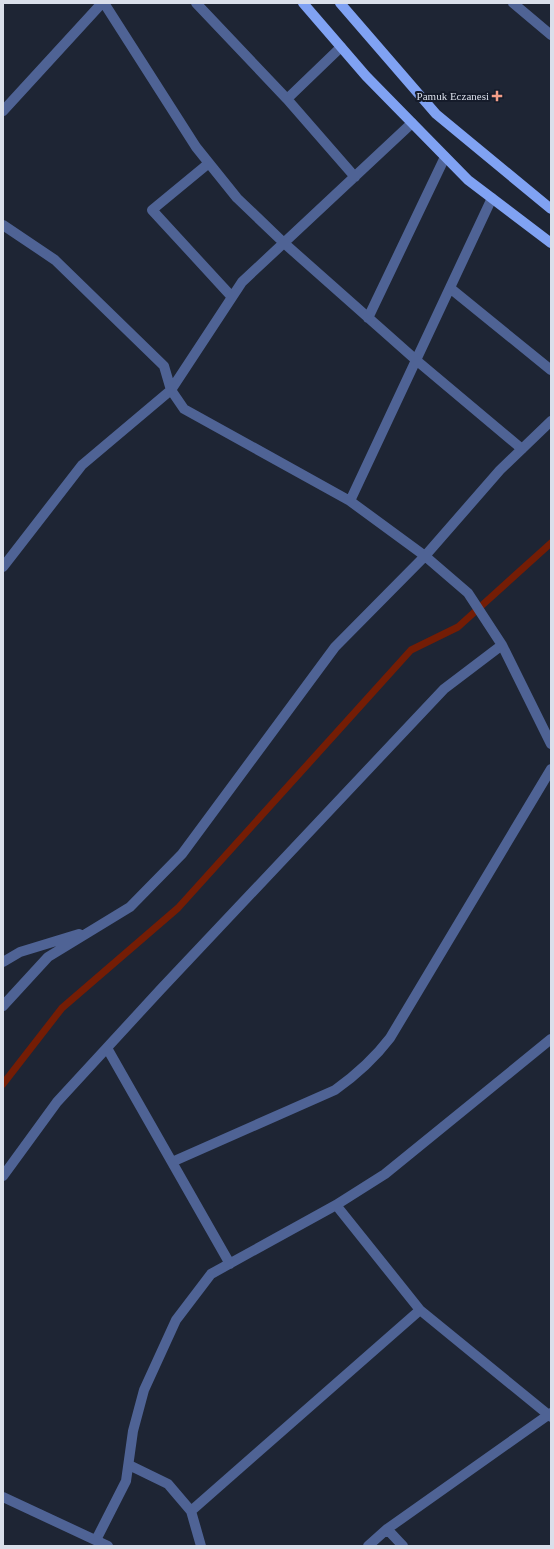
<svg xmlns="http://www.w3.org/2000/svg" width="554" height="1549" viewBox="0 0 554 1549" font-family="Georgia,serif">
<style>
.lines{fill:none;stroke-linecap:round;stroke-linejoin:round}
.stream{stroke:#741d05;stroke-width:7}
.minor{stroke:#4f6395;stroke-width:10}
.major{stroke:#80a2f3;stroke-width:10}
.poi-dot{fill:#f49e88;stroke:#151b2a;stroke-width:1.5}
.labels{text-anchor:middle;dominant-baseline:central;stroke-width:4;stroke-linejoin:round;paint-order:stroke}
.poi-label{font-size:11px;fill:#dadfea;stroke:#151b2a;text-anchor:end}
</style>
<rect width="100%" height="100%" fill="#1e2534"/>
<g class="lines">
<path class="stream" d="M3,1084L62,1008L178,908L411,650L458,627L551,543"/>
<path class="minor" d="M104,3L196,147L237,198L284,243L416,360L522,449
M196,3L287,99L355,177
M513,3L551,35
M287,99L341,47
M3,111L102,3
M209,163L152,210L232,297
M3,225L55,260L164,366L171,390L184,409L350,501L425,556L468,593L502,645L551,744
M450,288L551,370
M368,318L445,157
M350,501L492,198
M3,567L82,465L171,390L242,282L412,123
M3,962L20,952L79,934
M3,1006L48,957L130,907L182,854L335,647L425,556L500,470L551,421
M107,1048L230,1264
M172,1162L335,1090C356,1075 374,1059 390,1038L551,769
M3,1176L57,1102L161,989L444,689L502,645
M336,1205L420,1310L551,1417
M129,1465L168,1484L191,1511L201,1546
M3,1497L108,1546
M191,1511L420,1310
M387,1529L403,1546
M96,1540L126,1481L133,1431L144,1390L176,1320L211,1274L336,1205L385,1174L551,1039
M368,1546L387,1529L551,1413"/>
<path class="major" d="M303,3L366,76L468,180L551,243
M340,3L436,114L551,209"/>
</g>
<path class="poi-dot" d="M495 90h4v4h4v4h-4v4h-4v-4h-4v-4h4z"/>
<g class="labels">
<g class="poi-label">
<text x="489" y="96">Pamuk Eczanesi</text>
</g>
</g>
<rect width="554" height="1549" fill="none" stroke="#dadfea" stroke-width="8"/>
</svg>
